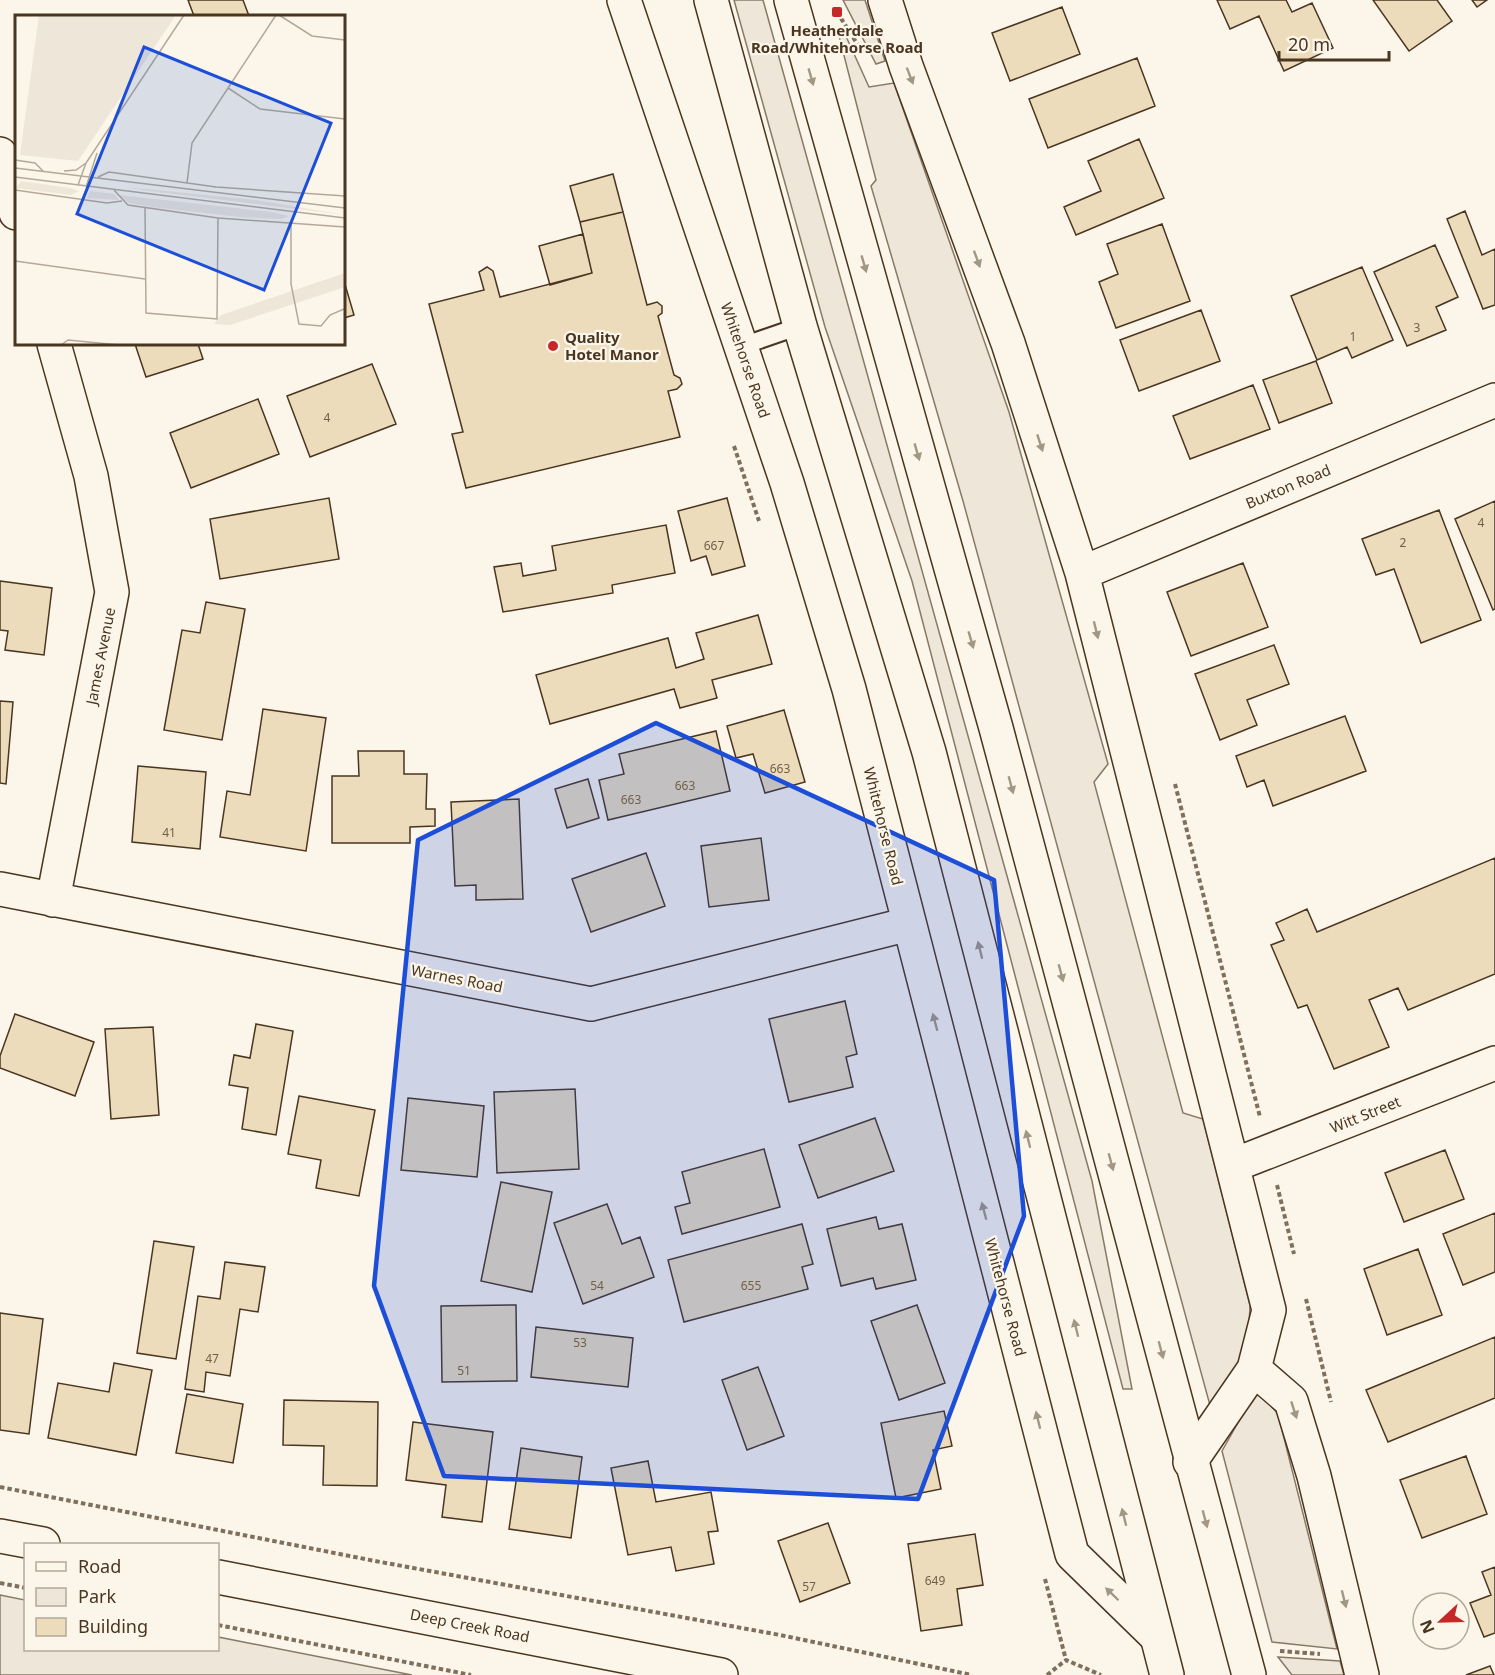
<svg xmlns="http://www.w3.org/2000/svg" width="1495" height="1675" viewBox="0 0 1495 1675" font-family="'Noto Sans',sans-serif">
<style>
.green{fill:#ede6d9;stroke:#887966;stroke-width:1.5}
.building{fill:#ecdcbc;stroke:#4a3520;stroke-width:1.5}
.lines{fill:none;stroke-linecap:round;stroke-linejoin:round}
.lane-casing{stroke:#4a3520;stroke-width:20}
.street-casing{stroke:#4a3520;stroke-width:36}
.secondary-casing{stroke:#4a3520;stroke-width:36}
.highway-casing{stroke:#4a3520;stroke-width:36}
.path{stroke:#7f6f5c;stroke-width:4;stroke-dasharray:4.5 3;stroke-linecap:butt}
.lane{stroke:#fbf6e9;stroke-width:16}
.street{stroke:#fbf6e9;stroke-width:33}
.secondary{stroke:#fbf6e9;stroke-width:33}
.highway{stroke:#fbf6e9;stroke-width:33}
.oneway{fill:#a29684}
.marked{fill:#1d4ed8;fill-opacity:0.2;stroke:#1d4ed8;stroke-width:4.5;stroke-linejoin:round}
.poi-dot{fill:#c62828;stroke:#fbf6e9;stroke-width:2}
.labels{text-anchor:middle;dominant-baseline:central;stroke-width:4.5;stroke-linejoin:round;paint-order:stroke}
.number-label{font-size:12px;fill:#725f47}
.poi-label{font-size:15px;font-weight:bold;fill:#4a3520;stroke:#fbf6e9}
.street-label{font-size:15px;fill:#4a3520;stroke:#fbf6e9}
.inset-road{fill:none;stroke:#b4a999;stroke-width:1.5}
.view{fill:#1d4ed8;fill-opacity:0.15;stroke:#1d4ed8;stroke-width:3}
.inset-edge{fill:none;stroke:#4a3520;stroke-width:3}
</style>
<rect width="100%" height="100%" fill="#fbf6e9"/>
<path class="green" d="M734,0H763L1092,1181L1132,1389H1123L912,581L825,327Z
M843,0H865L885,61L876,64Z
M845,34L869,87L894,83L1009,412L1108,764L1094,782L1183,1113L1203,1119L1250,1305L1248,1349L1211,1409L963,501L871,186L876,180L839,36Z
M1257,1389L1278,1414L1337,1649L1272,1642L1222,1451Z
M0,1595L25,1600L26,1650H218V1637L412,1675H0Z
M1278,1657L1340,1661L1344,1675H1292Z"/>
<path class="building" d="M188,0H243L249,16H194Z
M1217,0H1286L1292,12L1312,3L1333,48L1284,71L1259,16L1230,29Z
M1373,0H1437L1452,21L1409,51Z
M1472,0H1487L1477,7Z
M1062,7L1080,54L1010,81L992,33Z
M1137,58L1155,106L1048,148L1029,99Z
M1139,139L1164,198L1076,235L1064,207L1101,191L1088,161Z
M613,174L623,212L580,222L570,186Z
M1465,211L1482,255L1495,249V305L1483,309L1447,219Z
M623,212L647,305L657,302L662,306V313L658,316L674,375L680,378L682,384L677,389L668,391L680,437L466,488L452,434L463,432L429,304L484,290L479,272L487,267L493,271L500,297L592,273L580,222Z
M1162,224L1190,301L1116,328L1099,282L1118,274L1107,244Z
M583,234L592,273L550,285L539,246Z
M1435,245L1458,297L1436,307L1446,330L1407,346L1374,272Z
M1362,267L1393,340L1352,358L1347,347L1317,360L1291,296Z
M344,281L354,315L344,318Z
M1201,310L1220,361L1139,391L1120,340Z
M135,344H198L203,359L146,377Z
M1316,361L1332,403L1279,423L1263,380Z
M372,364L396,424L310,457L287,396Z
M1253,385L1270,429L1190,459L1173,416Z
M258,399L279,454L191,488L170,433Z
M329,498L339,559L220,579L210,519Z
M727,498L745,566L712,575L706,556L691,561L678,511Z
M1495,501V609L1493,610L1455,519Z
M1439,510L1481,620L1421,643L1394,569L1376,575L1362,539Z
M666,525L675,573L612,585L613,593L503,612L494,567L521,563L523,576L556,570L552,546Z
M1243,563L1268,627L1191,656L1167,592Z
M0,581L52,588L44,655L5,650L8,631L0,630Z
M206,602L245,609L222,740L164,730L182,630L200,633Z
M758,615L772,664L712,680L717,698L680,708L674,689L550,724L536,675L668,638L676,668L704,659L696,633Z
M1274,645L1289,684L1247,700L1257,725L1220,740L1195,674Z
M0,701L13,702L6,784L0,783Z
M263,709L326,718L306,851L220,837L227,791L250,795Z
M784,710L805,782L765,793L753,754L736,758L727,726Z
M1345,716L1366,771L1273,806L1264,780L1247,787L1236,756Z
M716,731L730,791L608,820L599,780L624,774L619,754Z
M358,751H404V774H427L426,809H435V826L410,827V843H332V776H359Z
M138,766L206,772L200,849L132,842Z
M588,779L599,818L567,828L555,789Z
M519,799L523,899L476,900V885L455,886L451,802Z
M761,838L769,900L709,907L701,846Z
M646,853L665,906L591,932L572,879Z
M1495,858V974L1408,1010L1398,988L1369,1000L1389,1047L1334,1069L1307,1005L1298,1008L1271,945L1284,940L1276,923L1307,909L1317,932Z
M845,1001L857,1054L846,1057L853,1087L789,1102L769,1019Z
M15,1014L94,1042L75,1096L0,1068V1056Z
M256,1024L293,1031L276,1135L242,1129L248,1088L229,1085L234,1055L250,1058Z
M153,1027L159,1115L111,1119L105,1029Z
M575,1089L579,1169L497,1173L494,1092Z
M299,1096L375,1110L359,1196L316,1188L321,1160L288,1154Z
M408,1098L484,1106L477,1177L401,1170Z
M875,1118L894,1171L818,1198L799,1145Z
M764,1149L780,1207L682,1234L675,1207L690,1203L682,1172Z
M1445,1150L1464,1199L1404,1222L1385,1173Z
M501,1182L552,1192L532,1292L481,1281Z
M607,1204L622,1244L640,1237L654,1277L583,1304L554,1223Z
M1495,1213V1272L1463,1285L1443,1234Z
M876,1217L879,1229L902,1224L916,1280L876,1289L873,1278L841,1286L827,1229Z
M802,1224L813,1264L802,1267L808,1289L684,1322L668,1260Z
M154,1241L194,1247L176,1359L137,1353Z
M1418,1249L1442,1315L1387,1335L1364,1269Z
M225,1262L265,1267L258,1312L240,1309L230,1376L206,1372L204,1392L185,1389L198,1296L220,1299Z
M516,1305L517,1381L442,1382L441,1306Z
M917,1305L945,1383L899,1400L871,1321Z
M0,1313L43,1319L29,1434L0,1430Z
M536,1327L633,1338L628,1387L531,1377Z
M1495,1337V1398L1388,1442L1366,1390Z
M114,1363L152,1370L136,1455L48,1438L58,1383L109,1392Z
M758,1367L784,1436L747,1450L722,1380Z
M187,1394L243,1404L233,1463L176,1453Z
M284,1400L378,1402L377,1486L323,1485L324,1446L283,1445Z
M944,1411L952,1446L933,1450L941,1489L896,1498L881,1423Z
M413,1422L493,1432L482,1522L442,1517L446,1485L406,1480Z
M521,1448L582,1457L571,1538L509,1529Z
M1466,1456L1487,1514L1422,1538L1400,1480Z
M648,1461L656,1502L711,1492L718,1531L708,1532L714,1564L676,1571L671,1547L628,1555L611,1468Z
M828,1523L850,1583L800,1602L778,1541Z
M975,1534L983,1585L957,1589L962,1625L921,1631L908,1544Z
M1495,1567V1633L1484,1637L1470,1603L1491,1595L1482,1572Z
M1490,1666L1494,1675H1466Z"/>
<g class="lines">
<defs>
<path id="lane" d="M742,346L800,326"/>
<path id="street" d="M624,0L787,483L849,689L1072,1554L1154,1634
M885,0L906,66L1008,343L1082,573L1269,1310L1254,1369L1190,1462
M0,154L16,213
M1082,573L1495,400
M0,889L591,1004L909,924
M53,900L112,592L91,476L54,344
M1234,1165L1495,1063
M1254,1369L1291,1401L1314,1476L1362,1675"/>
<path id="secondary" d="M0,1536L43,1544
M218,1577L721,1675"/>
<path id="highway" d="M711,0L800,326L929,752L1167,1675
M791,0L996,728L1249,1675"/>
</defs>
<use href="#lane" class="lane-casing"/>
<use href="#street" class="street-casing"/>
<use href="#secondary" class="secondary-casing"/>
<use href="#highway" class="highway-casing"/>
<path class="path" d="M837,12L863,53
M734,446L759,521
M1175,784L1260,1117
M1277,1185L1294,1254
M1306,1299L1331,1402
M0,1487L375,1561L780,1635L972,1675
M1045,1579L1066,1660
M0,1583L26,1588
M218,1625L471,1675
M1280,1651L1320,1654
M1047,1675L1066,1660L1101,1675"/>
<use href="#lane" class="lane"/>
<use href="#street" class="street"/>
<use href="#secondary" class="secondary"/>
<use href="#highway" class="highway"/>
</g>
<defs><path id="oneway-solid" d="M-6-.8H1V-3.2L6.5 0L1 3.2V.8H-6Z" transform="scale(1.5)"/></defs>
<g class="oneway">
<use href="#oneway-solid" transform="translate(910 76) rotate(69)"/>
<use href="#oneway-solid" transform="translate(811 77) rotate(74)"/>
<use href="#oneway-solid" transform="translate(977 259) rotate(70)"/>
<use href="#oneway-solid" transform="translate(864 264) rotate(74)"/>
<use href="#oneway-solid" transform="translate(1040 443) rotate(72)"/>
<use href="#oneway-solid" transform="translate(917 452) rotate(74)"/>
<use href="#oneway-solid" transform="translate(1096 630) rotate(76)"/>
<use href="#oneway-solid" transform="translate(971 640) rotate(74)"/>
<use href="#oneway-solid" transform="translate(1011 785) rotate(75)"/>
<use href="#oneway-solid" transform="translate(980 950) rotate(-104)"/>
<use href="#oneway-solid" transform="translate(1061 973) rotate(75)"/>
<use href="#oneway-solid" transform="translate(935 1022) rotate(-105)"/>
<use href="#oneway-solid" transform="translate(1028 1139) rotate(-104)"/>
<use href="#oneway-solid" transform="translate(1111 1162) rotate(75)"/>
<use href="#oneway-solid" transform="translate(984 1211) rotate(-105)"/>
<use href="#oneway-solid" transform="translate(1076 1328) rotate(-104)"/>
<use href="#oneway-solid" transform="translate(1161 1350) rotate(75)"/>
<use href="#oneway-solid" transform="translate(1294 1410) rotate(72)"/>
<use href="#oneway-solid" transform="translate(1038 1420) rotate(-104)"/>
<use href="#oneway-solid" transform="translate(1124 1517) rotate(-104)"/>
<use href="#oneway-solid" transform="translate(1205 1519) rotate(75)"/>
<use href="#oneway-solid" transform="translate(1112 1594) rotate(-136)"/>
<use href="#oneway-solid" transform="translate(1344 1599) rotate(76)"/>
</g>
<path class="marked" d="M656,723L994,880L1024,1216L918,1499L444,1476L374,1286L418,840Z"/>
<g class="poi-dot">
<rect x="831" y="6" width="12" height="12" rx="3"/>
<circle cx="553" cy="346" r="6"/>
</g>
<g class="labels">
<g class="number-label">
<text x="1417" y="327">3</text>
<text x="1353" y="336">1</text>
<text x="327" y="417">4</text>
<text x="1481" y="522">4</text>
<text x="1403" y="542">2</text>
<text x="714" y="545">667</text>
<text x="780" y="768">663</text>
<text x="685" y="785">663</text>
<text x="631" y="799">663</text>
<text x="169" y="832">41</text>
<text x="597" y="1285">54</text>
<text x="751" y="1285">655</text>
<text x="580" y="1342">53</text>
<text x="212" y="1358">47</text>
<text x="464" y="1370">51</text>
<text x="935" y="1580">649</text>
<text x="809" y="1586">57</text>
</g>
<g class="poi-label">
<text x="837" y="30">Heatherdale<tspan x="837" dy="17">Road/Whitehorse Road</tspan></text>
<text x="565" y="337" text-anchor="start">Quality<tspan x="565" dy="17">Hotel Manor</tspan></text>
</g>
<g class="street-label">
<text transform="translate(746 360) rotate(71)">Whitehorse Road</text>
<text transform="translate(1288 486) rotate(-23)">Buxton Road</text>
<text transform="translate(100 656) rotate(-79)">James Avenue</text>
<text transform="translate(884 826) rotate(76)">Whitehorse Road</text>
<text transform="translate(457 978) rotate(11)">Warnes Road</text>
<text transform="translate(1365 1114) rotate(-22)">Witt Street</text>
<text transform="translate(1006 1297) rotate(75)">Whitehorse Road</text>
<text transform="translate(470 1625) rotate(11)">Deep Creek Road</text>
</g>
</g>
<g transform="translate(15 15)">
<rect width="330" height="330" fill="#fbf6e9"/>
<path d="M24,0H161L63,146L5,140ZM6,166L55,173L64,176L56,180L1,173ZM110,172L242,185L330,200L135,176ZM75,176L99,179L104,185L72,183ZM104,180L256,197L274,201L267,204L225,202L137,192L114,188ZM330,258V272L215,310L199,309L206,300Z" fill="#ede6d9"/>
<path class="inset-road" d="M264,0L297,21L330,25M213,73L245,94L330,104M0,145L20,148L28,156M0,153L330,193M49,156L61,155L71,148M0,162L330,203M83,162L94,157L201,172L330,181M172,168L177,128L261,0M63,170L71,148L169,0M71,172L82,138M0,175L92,188L107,186M99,175L113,190L203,203L330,212M130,193L131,298L202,304L203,203M276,207V269L284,309L306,311L315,300L329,294M0,246L130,264M46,330L53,325L104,330"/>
<path class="view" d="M129,32L316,108L249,275L62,199Z"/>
<rect width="330" height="330" class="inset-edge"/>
</g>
<rect x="24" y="1543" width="195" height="108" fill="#fbf6e9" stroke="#b4a999" stroke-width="1.5"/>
<rect x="36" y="1562" width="30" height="9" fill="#fbf6e9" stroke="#b4a999" stroke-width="1.5"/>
<text x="78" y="1573" font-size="18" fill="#4a3520">Road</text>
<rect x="36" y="1588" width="30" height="18" fill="#ede6d9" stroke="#b4a999" stroke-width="1.5"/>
<text x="78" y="1603" font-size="18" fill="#4a3520">Park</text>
<rect x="36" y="1618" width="30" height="18" fill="#ecdcbc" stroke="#b4a999" stroke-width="1.5"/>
<text x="78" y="1633" font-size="18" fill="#4a3520">Building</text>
<g transform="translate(1441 1621) rotate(248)"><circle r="28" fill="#fbf6e9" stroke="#b4a999" stroke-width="1.5"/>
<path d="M0-4.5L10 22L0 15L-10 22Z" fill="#c62828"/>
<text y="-9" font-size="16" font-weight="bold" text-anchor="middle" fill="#4a3520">N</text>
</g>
<path d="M1279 51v9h110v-9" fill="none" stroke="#4a3520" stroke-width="3"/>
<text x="1288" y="51" font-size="18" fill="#4a3520" stroke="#fbf6e9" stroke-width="4.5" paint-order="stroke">20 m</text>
</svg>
